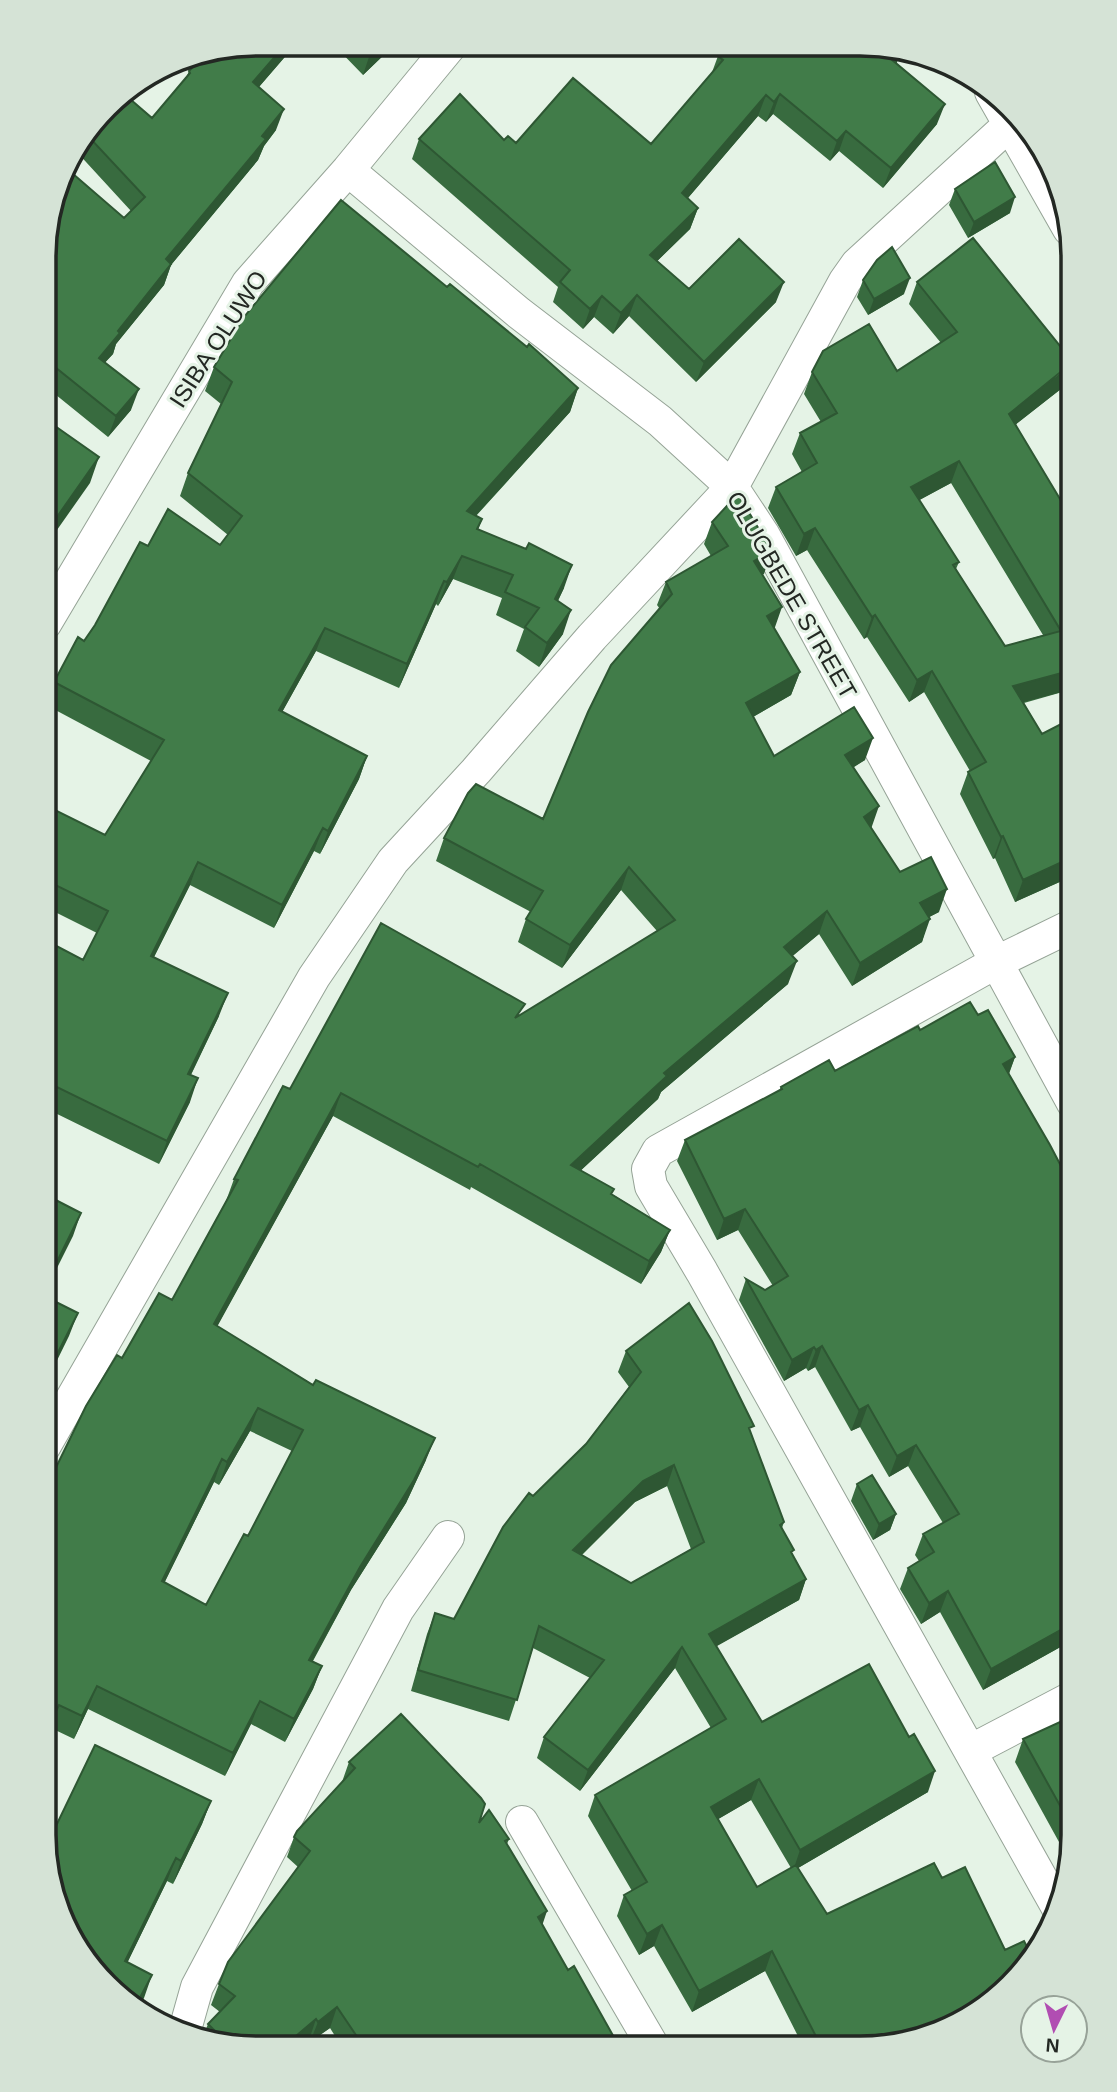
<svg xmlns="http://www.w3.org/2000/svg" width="1117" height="2092" viewBox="0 0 1117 2092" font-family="Helvetica,sans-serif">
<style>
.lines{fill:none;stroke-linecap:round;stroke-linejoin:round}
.street-casing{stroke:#95a396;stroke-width:34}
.street{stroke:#fff;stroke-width:32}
.wall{fill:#386b3f;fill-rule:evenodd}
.shaded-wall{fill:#2e5733}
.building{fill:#417c49;stroke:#2e5733;stroke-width:2;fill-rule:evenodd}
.labels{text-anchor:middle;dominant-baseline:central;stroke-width:6;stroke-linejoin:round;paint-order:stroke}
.street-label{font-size:24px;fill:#232823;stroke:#e5f3e6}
.rim{fill:none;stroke:#232823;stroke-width:3.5}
</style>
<rect width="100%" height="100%" fill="#e5f3e6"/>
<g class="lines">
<defs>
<path id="street" d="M991,92L1069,229
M348,170L519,313L660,421L732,487L763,534L1073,1103
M45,624L248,283L348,170L451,45
M44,1447L314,977L393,861L476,771L592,637L732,487L845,281L857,264L1010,124
M970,1751L1073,1697
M522,1822L654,2048
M1059,1910L702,1272L651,1186L648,1169L658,1151L995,963L1073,925
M185,2035L186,2026L197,1987L398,1609L448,1537"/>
</defs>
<use href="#street" class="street-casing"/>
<use href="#street" class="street"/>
</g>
<path class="wall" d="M257,44H296L259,87L276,130L264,146L258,160L171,265L164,285L116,344L113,354L105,362L131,410L108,437L45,386L46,230L124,218L131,211L75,150L116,97L152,118L186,78L189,71Z
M333,44L391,45L389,50L363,75Z
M902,48L896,64L937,124L883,188L839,151L830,161L773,114L766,122L758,116L688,198L698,208L690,229L657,261L689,289L776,302L696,382L629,316L613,334L594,317L583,329L553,302L558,287L412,159L419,139L504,140L516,143L651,144L711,75L718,56Z
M955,189L1010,213L968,238L949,205Z
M863,280L904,294L868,315L857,297Z
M917,282L1066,385L1016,424L1073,689L1024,703L1042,734L1073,718V876L1015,902L995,858L993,859L960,794L968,772L970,771L924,692L909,702L867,637L864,639L807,550L796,556L768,508L776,487L802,472L792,454L800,433L821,422L804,394L812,372L897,371L941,343L909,304ZM951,483L1043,635L1005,646L956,569L959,562L919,500Z
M447,287L578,388L570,412L476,516L482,519L478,530L564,588L558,601L563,634L539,667L516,651L524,629L496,615L502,598L453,579L438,606L436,604L399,688L316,651L282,712L367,756L359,779L320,854L314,851L274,928L190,885L154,957L219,1016L191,1075L190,1102L159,1164L49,1110L97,933L45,907V805L105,835L151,761L46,705L54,682L84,641L148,546L220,545L228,535L180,496L188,473L221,404L205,391L214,367Z
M712,522L764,574H762L774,629L800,672L791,695L753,717L774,756L865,760L853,767L871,828L900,872L939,912L929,917L922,942L852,986L819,934L792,956L788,984L661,1092L658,1099L581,1170L612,1194L670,1230L661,1252L641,1284L471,1187L470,1190L333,1116L217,1326L426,1460L406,1503L351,1590L313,1661L322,1666L313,1689L285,1742L251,1724L225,1776L88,1709L74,1739L51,1728L122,1358L172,1300L226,1201L234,1179L290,1089L522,1014L657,931L621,890L562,968L518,942L526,919L531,912L436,861L444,838L543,819L660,609L657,605L666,582L711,556L704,544ZM250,1431L292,1451L248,1536L206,1605L164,1583L214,1482L219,1485Z
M1073,955V999L1062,978L1070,957Z
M978,1015L1015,1057L1009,1074L1073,1640L983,1690L940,1612L921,1624L900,1589L908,1568L919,1561L915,1555L923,1534L943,1523L908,1466L889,1477L860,1427L851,1431L815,1367L808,1371L806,1368L784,1381L739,1300L746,1279L765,1290L773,1286L738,1230L717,1240L677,1161L685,1140L779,1091L781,1087L835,1071L920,1030Z
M626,1351L751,1433L784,1522L782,1528L793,1555L806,1579L799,1600L716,1646L762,1722L928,1792L798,1868L860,2048H804L765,1971L692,2012L654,1946L639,1955L617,1916L624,1895L632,1891L588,1816L595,1795L711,1728L675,1668L580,1791L537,1758L544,1737L590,1678L533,1648L509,1721L411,1691L427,1634L435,1613L454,1619L533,1496L586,1444L629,1387L618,1372ZM667,1486L691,1549L631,1583L582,1555L635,1502ZM751,1800L791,1868L757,1887L718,1819Z
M857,1484L896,1514L890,1530L873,1540L851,1501Z
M1073,1716V1849L1070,1862L1015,1762L1023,1739Z
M349,1762L479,1823L509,1839L507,1844L542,1924L568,1970L620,2048L342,2047L330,2028L310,2042L309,2040L300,2047L229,2046L202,2039L208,2024L220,2012L211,2005L219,1984L298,1867L287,1857L294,1837L342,1782Z
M211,1801L202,1824L173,1884L167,1881L127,1963L144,1998L56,1826Z"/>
<path class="shaded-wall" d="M286,44H296L245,103L253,82Z
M381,45H391L389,50L363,75L370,54Z
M900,48H902L896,65L891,59Z
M780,94L773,114L766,122L774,102Z
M766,95L758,116L675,213L682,193Z
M945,104L937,124L883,188L891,168Z
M284,109L276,130L264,146L258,160L171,265L164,285L116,344L113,354L91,378L99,358L166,259Z
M846,131L839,151L830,161L837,141Z
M1015,197L1010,213L968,238L974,222Z
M698,208L690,229L643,275L650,255Z
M910,278L904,294L868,315L874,299Z
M784,282L776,302L696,382L704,362Z
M637,295L629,316L613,334L621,313Z
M602,296L594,317L583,329L590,309Z
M1073,363L1066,385L1001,436L1009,414Z
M578,388L570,412L459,534L467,511Z
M139,389L131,410L108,437L116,416Z
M99,457L90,483L45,547V534Z
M959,461L951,483L903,509L911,487Z
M815,528L807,550L796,556L804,534Z
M772,551L764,574L746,583L754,561Z
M462,556L453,579L438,606L447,582Z
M572,565L564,588L547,622L555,599Z
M444,581L436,604L399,688L407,664Z
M782,607L774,630L767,616Z
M571,610L563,634L539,667L547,643Z
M875,615L867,637L864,639L872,617Z
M325,628L316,651L270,734L279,710Z
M1073,670V689L1005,707L1013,686Z
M932,671L924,692L909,702L917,680Z
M800,672L791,695L737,726L746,703Z
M873,738L865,760L837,778L845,755Z
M367,756L359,779L320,854L328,831Z
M879,806L871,829L864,817Z
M323,828L314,851L274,928L282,905Z
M1003,836L995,858L993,859L1001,837Z
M1073,857V876L1015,902L1023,880Z
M198,862L190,885L143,979L151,956Z
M629,867L621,890L562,968L570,945Z
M947,889L939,912L912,926L920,903Z
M827,911L819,934L776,970L784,947Z
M930,919L922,942L852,986L860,963Z
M797,961L788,984L661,1092L658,1099L563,1187L571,1165L664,1073Z
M228,993L219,1016L180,1097L188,1074Z
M1015,1057L1007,1078L1003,1064Z
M198,1078L190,1102L159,1164L167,1141Z
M57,1087L49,1110L45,1119V1113Z
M341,1093L333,1116L206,1347L214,1324Z
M745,1209L738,1230L717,1240L724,1219Z
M81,1213L73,1236L44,1294V1288Z
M670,1230L661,1252L641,1284L649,1261Z
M78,1313L69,1336L44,1387V1382L46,1376Z
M822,1346L815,1367L808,1371L816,1350Z
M814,1347L806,1368L784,1381L792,1360Z
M868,1405L860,1427L851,1431L859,1410Z
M258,1408L250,1431L219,1485L227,1462Z
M435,1438L426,1460L406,1503L351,1590L301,1682L309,1660L360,1567Z
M916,1445L908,1466L889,1477L897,1456Z
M222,1459L214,1482L154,1604L162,1581Z
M674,1465L667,1486L635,1502L565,1571L573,1550L643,1481Z
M896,1514L890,1530L873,1540L879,1524Z
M806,1579L799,1600L701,1655L709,1634Z
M948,1591L940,1612L921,1624L929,1603Z
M1073,1623V1640L983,1690L991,1669Z
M682,1647L675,1668L580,1791L588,1770Z
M322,1666L313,1689L285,1742L294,1719Z
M97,1686L88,1709L74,1739L82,1716Z
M260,1701L251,1724L225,1776L233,1753Z
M59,1705L51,1728L44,1742V1736Z
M935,1771L928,1792L793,1871L800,1850Z
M759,1779L751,1800L703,1828L711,1807Z
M211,1801L202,1824L173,1884L181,1861Z
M176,1858L167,1881L117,1984L125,1961Z
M547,1911L540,1932L538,1917Z
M662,1925L654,1946L639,1955L647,1934Z
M772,1951L765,1971L692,2012L699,1991Z
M152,1975L144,1998L138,2009L135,2007Z
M337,2007L330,2028L310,2042L318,2022Z
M316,2019L309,2040L300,2047H283Z
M437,2037L433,2047H422Z"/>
<path class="building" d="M257,44H286L253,82L284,109L262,136L266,139L166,259L171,264L118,331L120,333L99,358L139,389L116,416L45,359L46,230L65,167L124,218L145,197L87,135L116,97L123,93L152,118L190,73L189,71L205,54Z
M361,44L381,45L370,54Z
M725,47L900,48L891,59L945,104L891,168L846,131L837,141L780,94L774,102L766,95L682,193L698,208L650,255L689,289L739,239L784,282L704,362L637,295L621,313L602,296L590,309L560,282L570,270L419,139L460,94L504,140L508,136L516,143L573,78L651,144L723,60L718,56Z
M995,162L1015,197L974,222L955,189Z
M341,200L447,287L450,284L527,347L529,344L578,388L467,511L482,519L477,529L526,549L529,543L572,565L555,599L571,610L547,643L525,627L539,608L505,592L513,575L462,556L447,582L444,581L407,664L325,628L279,710L367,756L328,831L323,828L282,905L198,862L151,956L228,993L188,1074L198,1078L167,1141L57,1087L45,1113V940L83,960L108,911L45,880V805L105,835L164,740L54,682L78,637L84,641L95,625L140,542L148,546L168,509L220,545L242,516L188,473L232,382L214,367L244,317Z
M973,238L1073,362L1009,414L1069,514L1073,511V670L1013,686L1042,734L1073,718V857L1023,880L1003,836L1001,837L968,772L986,762L932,671L917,680L875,615L872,617L815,528L804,534L776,487L817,463L800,433L837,413L812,372L823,351L869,324L897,371L957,332L917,282ZM959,461L1061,631L1005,646L953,565L959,562L911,487Z
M892,247L910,278L874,299L863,280L877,260Z
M45,419L99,457L45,534Z
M738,494L772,551L754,561L782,607L767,616L800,672L746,703L774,756L854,707L873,738L845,755L879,806L864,817L900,872L931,857L947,889L920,903L930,919L860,963L827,911L784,947L797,961L664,1073L667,1076L571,1165L614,1189L611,1194L670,1230L649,1261L480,1164L478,1167L341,1093L214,1324L313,1385L316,1380L435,1438L414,1480L360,1567L309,1660L322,1666L294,1719L260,1701L233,1753L97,1686L82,1716L59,1705L44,1736V1492L86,1406L117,1355L122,1358L159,1293L172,1300L238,1180L234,1179L283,1086L290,1089L381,923L525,1004L515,1018L675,920L629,867L570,945L526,919L543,891L444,838L468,793L476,784L543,819L588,712L611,665L672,594L666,582L728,546L712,522ZM258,1408L303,1430L248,1536L244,1534L206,1605L162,1581L222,1459L227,1462Z
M970,1002L978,1015L988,1010L1015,1057L1003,1064L1050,1145L1073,1189V1623L991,1669L948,1591L929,1603L908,1568L934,1552L923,1534L959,1514L916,1445L897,1456L868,1405L859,1410L822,1346L816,1350L814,1347L792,1360L746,1279L765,1290L788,1276L745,1209L724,1219L685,1140L782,1089L781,1087L829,1060L835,1071L918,1026L920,1030Z
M44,1194L81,1213L44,1288Z
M44,1296L78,1313L46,1376L44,1375Z
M689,1303L712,1341L754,1426L749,1428L784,1522L780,1525L794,1550L791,1552L806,1579L709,1634L762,1722L869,1664L909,1737L914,1734L935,1771L800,1850L759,1779L711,1807L757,1887L796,1865L827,1914L934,1863L942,1878L965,1867L1005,1950L1024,1941L1033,1958L1029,1965L979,2012L928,2037L860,2048H822L772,1951L699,1991L662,1925L647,1934L624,1895L647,1882L595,1795L726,1719L682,1647L588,1770L544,1737L604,1660L539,1626L517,1700L418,1670L435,1613L454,1619L503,1527L529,1493L533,1496L586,1444L641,1372L626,1351ZM674,1465L704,1542L631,1583L573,1550L643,1481Z
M872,1475L896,1514L879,1524L857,1484Z
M401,1714L481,1798L485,1804L479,1823L489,1810L509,1839L505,1841L547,1911L538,1917L568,1970L574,1966L620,2048L443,2047L437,2037L422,2047H364L337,2007L318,2022L316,2019L283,2047L230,2046L208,2024L235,1996L219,1984L228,1962L310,1851L294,1837L297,1831L355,1768L349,1762Z
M1073,1716V1829L1023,1739Z
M95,1745L211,1801L181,1861L176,1858L125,1961L152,1975L135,2007L117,1996L55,1903L45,1840L53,1824L56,1826Z"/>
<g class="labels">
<g class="street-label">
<text transform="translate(218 339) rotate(-57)">ISIBA OLUWO</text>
<text transform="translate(792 595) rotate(60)">OLUGBEDE STREET</text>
</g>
</g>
<path d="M0 0H1117V2092H0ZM257 56H860A201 201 0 0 1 1061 257V1835A201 201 0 0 1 860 2036H257A201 201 0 0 1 56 1835V257A201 201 0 0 1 257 56Z" fill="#d5e3d6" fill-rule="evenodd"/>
<path class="rim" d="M257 56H860A201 201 0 0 1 1061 257V1835A201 201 0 0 1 860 2036H257A201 201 0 0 1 56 1835V257A201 201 0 0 1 257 56Z"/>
<g transform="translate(1054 2029) rotate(185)"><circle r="33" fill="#e5f3e6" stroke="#97a298" stroke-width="2"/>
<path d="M0-5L12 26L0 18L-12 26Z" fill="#b14db2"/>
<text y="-10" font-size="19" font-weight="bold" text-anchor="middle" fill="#232823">N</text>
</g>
</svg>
